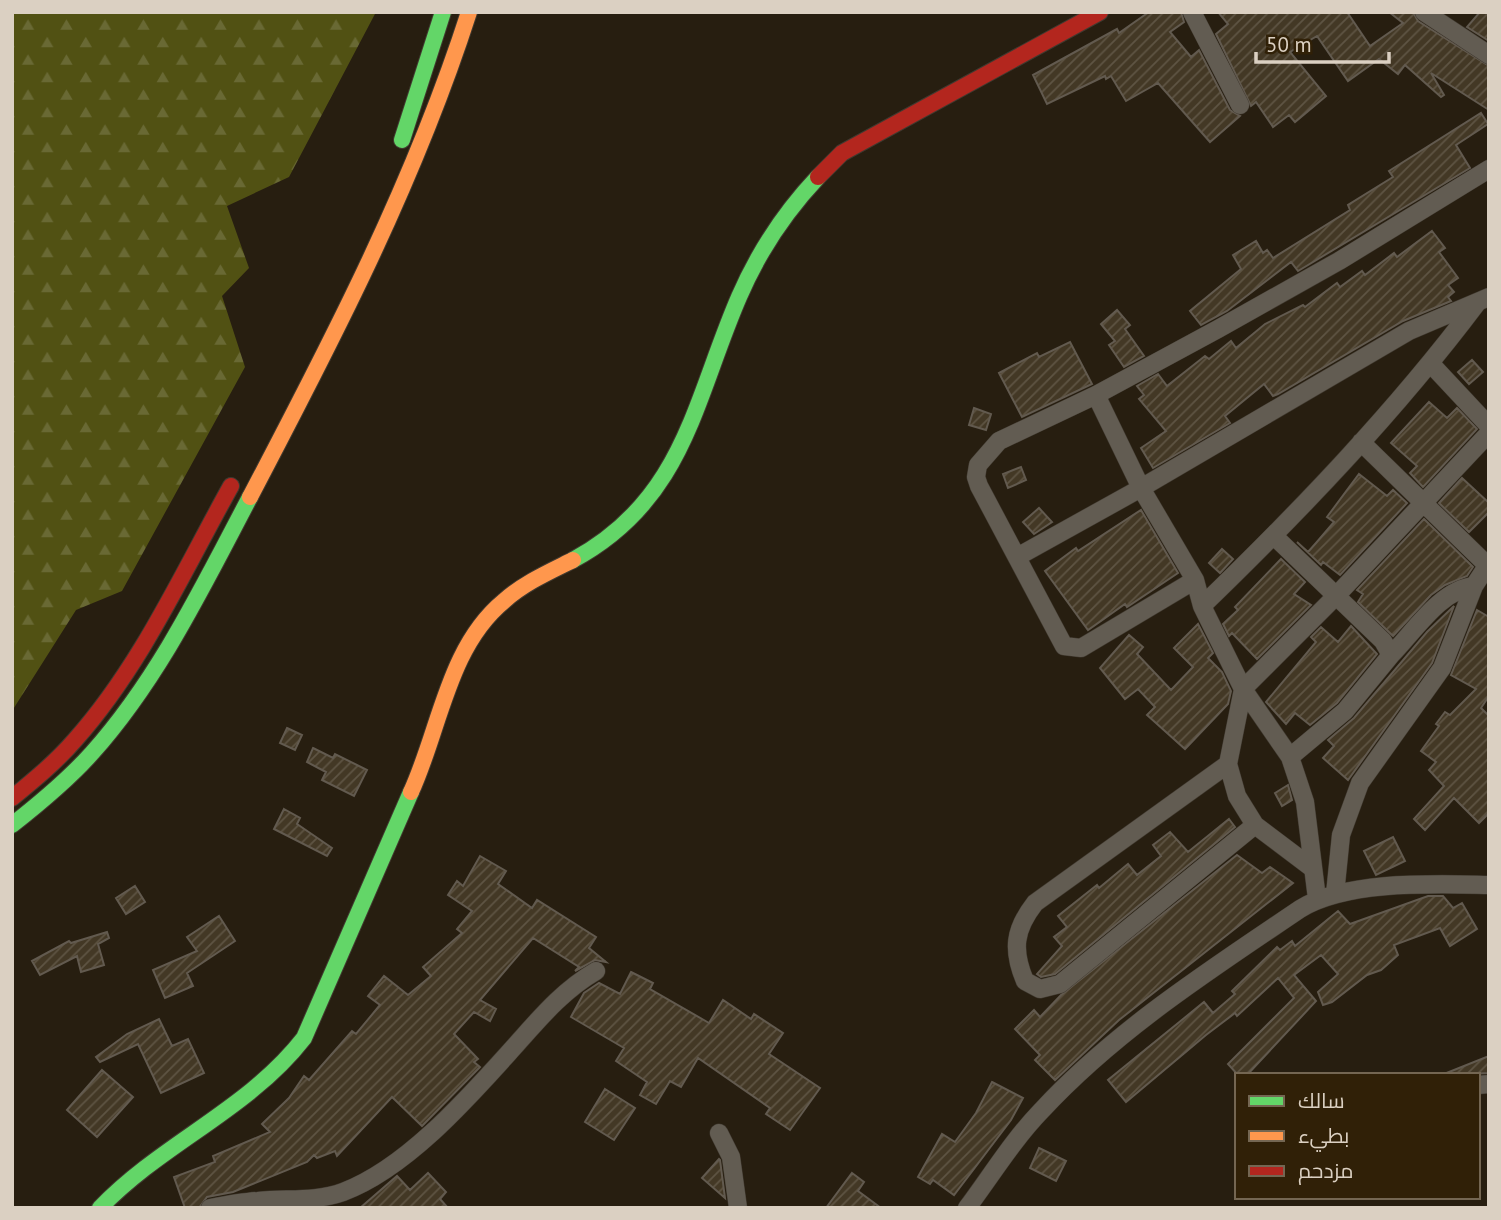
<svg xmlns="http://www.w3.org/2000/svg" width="1501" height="1220" viewBox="0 0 1501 1220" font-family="'PT Sans',Cairo,sans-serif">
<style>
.forest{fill:url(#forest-firs)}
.building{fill:url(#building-hatch);stroke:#625a4f;stroke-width:2}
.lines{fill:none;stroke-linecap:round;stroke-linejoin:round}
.street-casing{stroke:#413a30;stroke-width:19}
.fast-casing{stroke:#413a30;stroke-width:18}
.slow-casing{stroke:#413a30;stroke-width:18}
.jam-casing{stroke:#413a30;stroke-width:18}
.street{stroke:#625c52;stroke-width:18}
.fast{stroke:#63d668;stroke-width:16}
.slow{stroke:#ff974d;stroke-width:16}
.jam{stroke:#b3261e;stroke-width:16}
</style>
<defs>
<pattern id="forest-firs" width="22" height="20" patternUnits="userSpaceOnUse" patternTransform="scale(1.75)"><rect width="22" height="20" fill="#515113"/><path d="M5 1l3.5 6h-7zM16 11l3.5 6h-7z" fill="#696934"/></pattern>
<pattern id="building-hatch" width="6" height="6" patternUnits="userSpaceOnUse" patternTransform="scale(1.75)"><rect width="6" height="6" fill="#433825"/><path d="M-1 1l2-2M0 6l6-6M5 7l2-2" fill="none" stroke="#5e5443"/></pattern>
</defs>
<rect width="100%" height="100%" fill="#271e10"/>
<path class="forest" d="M12,12H376L289,177L227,206L249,268L222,296L245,367L122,591L76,610L12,711Z"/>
<path class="building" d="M1149,12H1181L1184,22L1170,32L1191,57L1199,50L1230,110L1240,116L1210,142L1158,83L1126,101L1111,76L1106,79L1105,76L1047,104L1033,75L1117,29L1119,33Z
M1218,12H1347L1370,46L1403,23L1389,12H1413L1418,21L1489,66V110L1431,73L1444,95L1441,97L1405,65L1398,74L1379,59L1348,81L1317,36L1290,52L1326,96L1295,122L1289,115L1273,127L1256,102L1251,106L1216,34L1228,24Z
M1480,12H1489V41L1467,27Z
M1481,113L1488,124L1456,145L1470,168L1298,271L1291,262L1227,311L1201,325L1190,311L1241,269L1233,255L1256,241L1263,253L1267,250L1273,258L1350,210L1348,205L1393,177L1389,171Z
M1432,231L1445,248L1439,252L1458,278L1448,285L1454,292L1448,297L1451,301L1403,321L1278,394L1273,396L1264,384L1225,416L1230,423L1153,468L1141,448L1166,431L1139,399L1144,395L1137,386L1158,374L1167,386L1205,356L1209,359L1231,341L1236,348L1265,324L1303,305L1305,307L1337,283L1340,287L1362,271L1365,275L1394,253L1397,257Z
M1117,310L1130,325L1125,329L1144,356L1124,367L1109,345L1115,341L1101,324Z
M1070,342L1092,384L1022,417L999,373L1037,353L1039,357Z
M1472,360L1483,372L1469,384L1458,372Z
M1429,402L1447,418L1457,408L1477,429L1423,487L1410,473L1417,466L1391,443Z
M974,408L991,414L986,430L969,425Z
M1021,467L1026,480L1008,488L1003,474Z
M1359,474L1387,496L1393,490L1407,503L1340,575L1323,562L1321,565L1297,542L1308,552L1316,543L1334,522L1327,517Z
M1462,478L1489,503V512L1469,532L1439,503Z
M1039,508L1052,522L1034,534L1023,522Z
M1141,510L1178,573L1127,607L1125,604L1088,630L1045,571L1076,548L1078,551Z
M1424,519L1473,567L1467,576L1445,585L1431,595L1393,636L1358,602L1363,594L1357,590Z
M1222,549L1233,559L1220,573L1209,563Z
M1281,559L1305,582L1294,594L1311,605L1257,659L1232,633L1229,636L1223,624L1238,610L1235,607Z
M1454,606L1432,663L1348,780L1323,758L1334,746L1328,740L1354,718L1427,632Z
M1477,610L1489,617V696L1481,708L1489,716V813L1479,823L1454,798L1425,830L1414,819L1444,786L1429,770L1436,762L1421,751L1439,726L1436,724L1445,712L1450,715L1476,689L1451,675Z
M1198,624L1213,653L1208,658L1222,672L1231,691L1228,704L1185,749L1147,715L1155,707L1138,689L1125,699L1100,668L1129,635L1143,647L1137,654L1171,690L1193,667L1174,648Z
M1351,626L1377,654L1337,703L1310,725L1295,713L1286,724L1266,702L1316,642L1311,637L1321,627L1338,642Z
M287,728L302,735L295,750L280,743Z
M313,748L333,758L335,754L367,770L354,796L322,780L326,772L307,762Z
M1288,785L1292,800L1282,806L1275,793Z
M284,809L300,818L297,824L332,848L327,856L274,829Z
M1229,819L1235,827L1055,974L1041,977L1037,974L1062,946L1054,937L1067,927L1058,916L1097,885L1099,888L1128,864L1137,875L1161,856L1153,845L1170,832L1188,852Z
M1393,837L1405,861L1376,875L1364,851Z
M1237,855L1262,873L1270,867L1293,883L1119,1020L1055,1080L1035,1060L1040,1055L1015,1029L1034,1010L1040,1017L1061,995Z
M480,856L506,871L498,884L532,908L537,900L596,937L589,948L606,962L595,960L575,971L579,967L533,938L480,1000L496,1009L490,1021L474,1012L454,1034L478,1059L474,1062L480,1067L422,1126L392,1097L337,1156L335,1151L317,1158L314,1155L307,1162L233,1192L207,1197L199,1208H185L174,1177L215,1162L213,1156L270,1132L262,1124L289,1098L304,1076L309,1080L352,1031L356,1034L380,1005L368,996L384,976L408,995L431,976L423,967L462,933L457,929L472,911L448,895L457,881L463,886Z
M135,886L145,902L126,914L116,898Z
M1428,896H1443L1453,908L1462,903L1477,929L1450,946L1440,928L1394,945L1398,955L1381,970L1367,975L1332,1002L1323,1005L1318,992L1338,974L1321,955L1294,975L1316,1001L1247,1075H1238L1228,1064L1294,998L1278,978L1237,1016L1235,1013L1206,1035L1126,1102L1108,1080L1204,1002L1213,1013L1235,994L1232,991L1277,947L1280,950L1292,941L1295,946L1338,911L1350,924Z
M219,916L235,941L187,973L193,986L165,998L153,970L197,951L187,937Z
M107,932L109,938L98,944L104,965L81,972L77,956L40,975L32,961L69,941L71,943Z
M631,972L653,983L650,989L709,1023L723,1000L751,1019L754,1014L783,1033L769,1054L820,1088L790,1130L766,1114L770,1108L698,1058L681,1087L670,1081L656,1104L640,1095L647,1082L616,1061L624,1048L571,1017L584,993L599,983L620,994Z
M159,1019L172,1046L188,1039L204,1073L161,1093L138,1044L100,1062L96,1057L127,1034Z
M1489,1056V1073L1444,1075V1074Z
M102,1070L133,1097L97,1137L67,1110Z
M992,1082L1023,1098L1011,1120L954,1195L933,1180L930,1184L918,1177L942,1134L955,1142L976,1113Z
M605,1089L635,1108L614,1140L585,1122Z
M1039,1148L1066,1161L1056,1181L1030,1168Z
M719,1159L720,1160L725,1198L702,1178Z
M428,1173L446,1192L440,1199L448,1208H360L397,1176L410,1190Z
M852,1173L864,1182L858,1191L881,1208H826Z"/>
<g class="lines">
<defs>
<path id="street" d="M1192,12L1240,105
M1424,12L1489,55
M1431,364L1489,426
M1096,395L1141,488L1195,580L1202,606L1243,689L1290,757L1305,802L1317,899
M1361,442L1487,565
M1274,536L1383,641L1391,655L1345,711L1290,757
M1017,557L1141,488L1409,331L1489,297
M1195,580L1081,648L1064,646L979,486L976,477L978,465L999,441L1096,395L1218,329L1339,261L1489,169
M1202,606C1300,511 1395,412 1477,303
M1391,655C1413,633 1441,589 1474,586
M1228,764L1035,903C1014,930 1012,950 1025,981L1040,989L1060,984L1255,825
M1312,868L1255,825L1237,796L1228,764L1243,689L1336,596L1489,433
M1335,894L1341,835L1360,783L1442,668L1474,586L1489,563
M1478,1085L1489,1084
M719,1133L731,1157L738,1208
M210,1208C226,1205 242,1202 258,1201C287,1198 315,1202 343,1192C407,1168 469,1097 514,1047C540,1018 562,991 596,971
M967,1208C991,1176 1013,1140 1041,1111C1116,1030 1210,970 1300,909C1347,880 1434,884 1489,885"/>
<path id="fast" d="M402,140L443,12
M573,560C684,500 694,401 739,297C758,253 785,212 818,177
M12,825C40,803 68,780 92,753C159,678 203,586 250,497
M100,1208C162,1143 248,1110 304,1038L411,792"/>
<path id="slow" d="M250,497C333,339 414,183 469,12
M411,792C440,729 448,647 504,601C524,583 549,572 573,560"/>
<path id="jam" d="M818,177L842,153L1100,12
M12,798C34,780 56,762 75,740C141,666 183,572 231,486"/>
</defs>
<use href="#street" class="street-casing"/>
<use href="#fast" class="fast-casing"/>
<use href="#slow" class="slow-casing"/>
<use href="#jam" class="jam-casing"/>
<use href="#street" class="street"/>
<use href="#fast" class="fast"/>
<use href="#slow" class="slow"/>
<use href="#jam" class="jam"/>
</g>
<rect width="1501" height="1220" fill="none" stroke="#dbd0c2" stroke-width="28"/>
<rect x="1235" y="1073" width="245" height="126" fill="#302007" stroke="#746652" stroke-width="2"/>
<rect x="1249" y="1096" width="35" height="10" fill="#63d668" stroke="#746652" stroke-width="2"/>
<text x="1298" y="1108" font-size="21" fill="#dbd0c2">سالك</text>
<rect x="1249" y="1131" width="35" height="10" fill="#ff974d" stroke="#746652" stroke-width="2"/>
<text x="1298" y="1143" font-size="21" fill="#dbd0c2">بطيء</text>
<rect x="1249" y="1166" width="35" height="10" fill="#b3261e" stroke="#746652" stroke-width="2"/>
<text x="1298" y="1178" font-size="21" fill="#dbd0c2">مزدحم</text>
<path d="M1256 52v10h133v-10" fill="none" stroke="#dbd0c2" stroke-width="3.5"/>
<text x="1266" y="52" font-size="21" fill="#dbd0c2" stroke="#302007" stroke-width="5" paint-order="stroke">50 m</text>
</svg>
